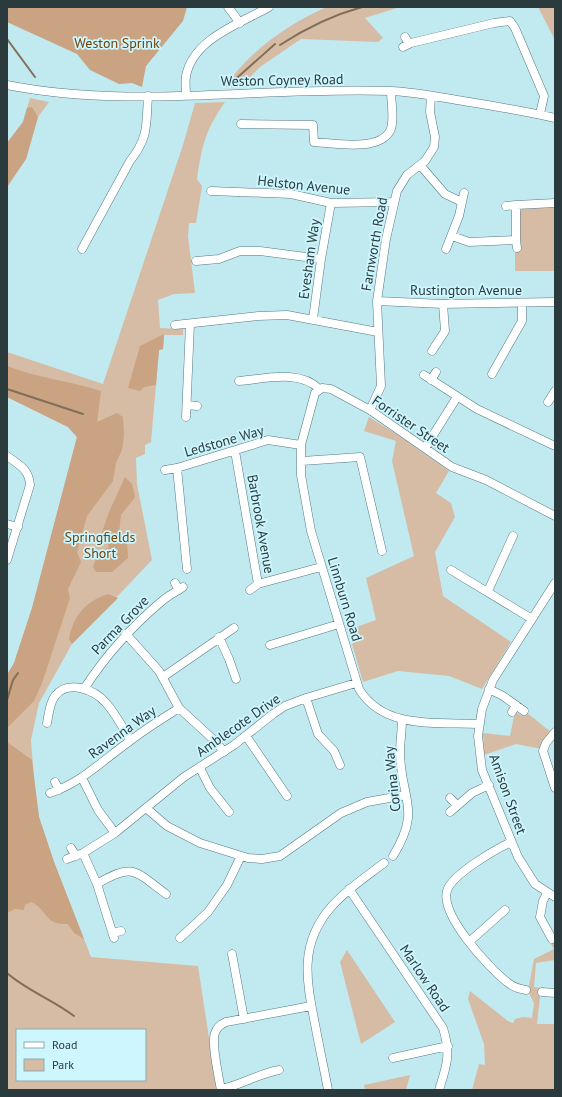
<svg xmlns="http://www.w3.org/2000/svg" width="562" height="1097" viewBox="0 0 562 1097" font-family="'PT Sans',sans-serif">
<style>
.green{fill:#d7bca5;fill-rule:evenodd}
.forest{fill:#c9a382}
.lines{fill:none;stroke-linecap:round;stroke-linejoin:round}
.stream{stroke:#826e58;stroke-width:2}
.minor-casing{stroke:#557a81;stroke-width:9}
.minor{stroke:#fff;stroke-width:8}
.labels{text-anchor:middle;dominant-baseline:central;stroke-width:3.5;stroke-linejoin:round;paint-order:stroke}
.park-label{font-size:14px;fill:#714105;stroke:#cef6fe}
.street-label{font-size:14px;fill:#2a3a3d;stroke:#cef6fe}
</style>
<rect width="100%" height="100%" fill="#c1e9f0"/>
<path class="green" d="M327,7H400L365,18L383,38L378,42L301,39L260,67L240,87H226C246,53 291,22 327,7Z
M538,7H555V40Z
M30,98L49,102L38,117L26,159L7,187V143L23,122Z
M225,102C205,131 202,145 197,179L202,186L196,223H189L188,236L195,293L174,294L158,300L160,328L183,329V335H164L163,349L159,350L151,442L145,445V454L136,458L137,484L152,560L72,644L39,703L31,740L34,779L39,817L54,862L91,957L198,966L217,1090H7V675L14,663L32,608L77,437L68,427L7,397V352L103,384L183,145L195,103ZM17,1030H145V1080H17Z
M555,207V271H515V249H520L519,214L522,209Z
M369,417L398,435L449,471L436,493L451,503L455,517L435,552L443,596L511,642L482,689L449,676L398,671L363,682L348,630L376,620L366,578L414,556L392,461L396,441L364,431Z
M526,712L552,733L542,749L516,744L484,755L483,733L510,736L514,716L517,713L522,716Z
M555,936V960L536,963L534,987L541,988L537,1024H554L555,1028V1090H472L479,1064L485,1065L484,1044L468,999L470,991L508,1021L513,1023L515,1019L523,1017L532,1018L534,1003L528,991L534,959L554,949L549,941Z
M347,950L395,1022L361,1044L340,962Z
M410,1075L406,1090H365L364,1085Z"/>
<path class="forest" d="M7,7H187L183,21L146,66L142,87L132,83L119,84L90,70L77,54L7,22Z
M32,107L38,117L26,159L7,187V143L23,122L27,108Z
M164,334L163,349L159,350L156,385L144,387L140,391L128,388L140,346Z
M7,366C37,378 70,381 101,391L97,422L117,413L123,417L124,435L122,450L116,463L113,481L87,516L77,552L81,562L68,589L70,598L42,683L34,701L7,728V731V675L14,663L32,608L77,437L68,427L7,397Z
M125,477L132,484L135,497L121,515L119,532L127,540L128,558L112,572H96L93,567L96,558L109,547L102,532L109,512Z
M108,594L118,598L72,644L69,639C73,616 86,601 108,594Z
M7,742L32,760L39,817L54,862L84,939L74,933L68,924C43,925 49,910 31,902L25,905L24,910L15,909L7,913Z"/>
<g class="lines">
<path class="stream" d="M7,39L35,77
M280,45C306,28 333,15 362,7
M229,85L275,44
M7,389L83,414
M7,700L13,680L18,673
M7,973C26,990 53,1000 74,1016"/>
<defs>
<path id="minor" d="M228,7L240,23
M405,37L409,44
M403,47L411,43L494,23L510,21L515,28L544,96L540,114
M7,85C132,110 264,86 391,91C415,92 439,97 463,101C494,106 525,111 555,118
M186,95C186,89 185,82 186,76C193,39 239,24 269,7
M241,124L313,125L314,142C334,143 378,152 390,131C395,121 391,102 391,91
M420,165L445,194L462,202L459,216L446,249
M211,191L291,194L331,203L394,202
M462,202L464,193
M506,206L516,205
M452,236L469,242L516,240V205L555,203
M516,240L517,248
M82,249L130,161C149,137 146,125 148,96
M196,261L219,259L240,251H260L321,259
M377,301L443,304L555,302
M313,319L321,259L331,203
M175,325L258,316L287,315L378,332
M432,351L445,331L443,304
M492,374L522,321V303
M424,375L477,409L555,446
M431,380L436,372
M239,381C264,379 300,369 319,389
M548,402L555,391
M187,405L197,406
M370,410L381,386L377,301L386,239L397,191L407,175L425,161L434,147L435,137L430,112L431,96
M186,417L190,324
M425,448L457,397
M235,451L258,584L321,567
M7,456C19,465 29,469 30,485L7,560
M302,461L360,457L382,551
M177,468L187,569
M165,470L177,468L268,440L301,445
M7,524L18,527
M451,570L532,619
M175,583L179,590
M555,583L493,680L482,709L478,736L482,770L518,857L535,884L555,897
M250,590L258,584
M488,591L513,536
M126,634L159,671L179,708L215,741L224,752
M219,637L229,659L236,679
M270,645L339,624
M163,677L234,628
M84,689C106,655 131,627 162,601C169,595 176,592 183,587
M489,689L503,696L524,711
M306,698L318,734L334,751L340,765
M512,712L516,705
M47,723C49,714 49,704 55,696C68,679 95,690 106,703C116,714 123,728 130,740
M479,724C437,722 384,730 359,689L311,531L301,475V445L315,393L322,388L331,389L370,410L452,467L486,480L555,516
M555,732L546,743L543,751L555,788
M246,736L287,796
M200,768L210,788L229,812
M82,778L98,810L115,833
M55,782L59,790
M50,793C81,783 103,760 130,741C145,729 162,719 179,708
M450,798L457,805
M146,808L167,826L200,843L248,858L262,859L280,856L341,813L367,802L406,795
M450,812L472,793L489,785
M511,842C496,849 451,875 447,891C440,915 489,968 507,982C513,987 519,989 526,990
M71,848L76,856
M393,856C422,809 401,800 400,753C400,742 402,731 402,719
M67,859L83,853
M97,884C133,862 135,871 166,894
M349,889L443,1028C451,1054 447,1065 439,1090
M547,893L543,901L540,917L552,939
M113,933L121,931
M114,938L97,884L83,853L115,833L184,777L234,745L273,714L285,706L306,698L356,683
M180,938L208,912L227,885L241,856
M469,942L505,910
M232,954L244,1019
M542,992L555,993
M393,1058L448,1046
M221,1089C242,1085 257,1074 279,1070
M221,1090C219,1078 211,1043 215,1033C217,1027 221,1024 226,1022L311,1006
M328,1090C324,1068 319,1046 315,1024C306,979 299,943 332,906C347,889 367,876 384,863"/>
</defs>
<use href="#minor" class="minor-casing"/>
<use href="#minor" class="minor"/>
</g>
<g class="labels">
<g class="park-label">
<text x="117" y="43">Weston Sprink</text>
<text x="100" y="537">Springfields<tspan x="100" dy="16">Short</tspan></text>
</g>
<g class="street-label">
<text transform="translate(282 80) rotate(-1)">Weston Coyney Road</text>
<text transform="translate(304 185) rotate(6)">Helston Avenue</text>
<text transform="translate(374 244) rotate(-80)">Farnworth Road</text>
<text transform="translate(309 259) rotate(-82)">Evesham Way</text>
<text x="466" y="290">Rustington Avenue</text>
<text transform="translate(411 424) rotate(34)">Forrister Street</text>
<text transform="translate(224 441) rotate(-16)">Ledstone Way</text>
<text transform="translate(261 524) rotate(80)">Barbrook Avenue</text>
<text transform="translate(345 599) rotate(73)">Linnburn Road</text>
<text transform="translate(120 625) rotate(-46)">Parma Grove</text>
<text transform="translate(238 725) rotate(-35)">Amblecote Drive</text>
<text transform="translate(122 732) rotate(-36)">Ravenna Way</text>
<text transform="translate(392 779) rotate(-96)">Corina Way</text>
<text transform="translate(508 794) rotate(70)">Amison Street</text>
<text transform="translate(425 978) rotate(56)">Marlow Road</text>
</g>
</g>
<rect width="562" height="1097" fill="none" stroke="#2a3a3d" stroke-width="16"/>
<rect x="16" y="1029" width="130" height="52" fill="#cef6fe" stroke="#8cabb1"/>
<rect x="24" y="1042" width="20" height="6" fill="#ffffff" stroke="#8cabb1"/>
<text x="52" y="1049" font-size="12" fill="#2a3a3d">Road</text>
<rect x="24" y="1059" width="20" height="12" fill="#d7bca5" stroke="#8cabb1"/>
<text x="52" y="1069" font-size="12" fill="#2a3a3d">Park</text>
</svg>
